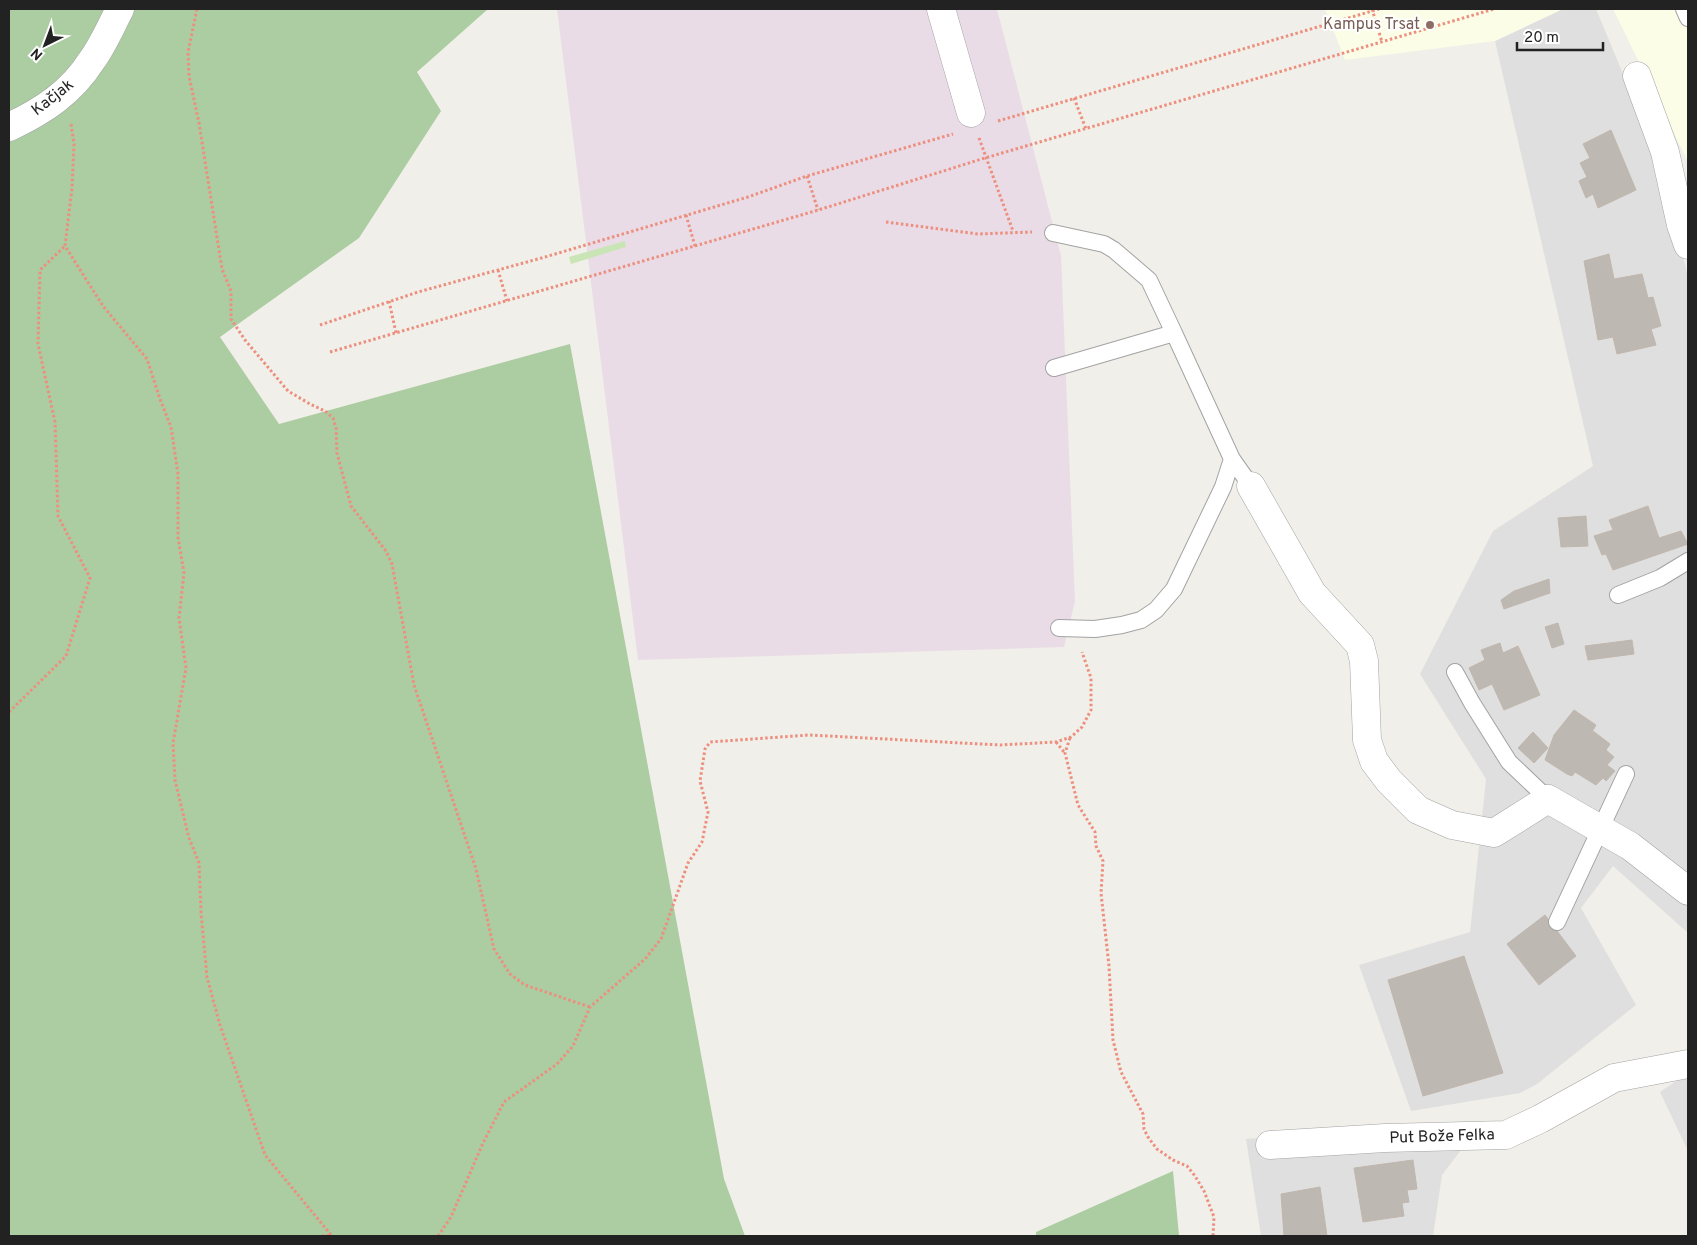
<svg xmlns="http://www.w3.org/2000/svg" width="1697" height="1245" viewBox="0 0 1697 1245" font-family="Overpass,sans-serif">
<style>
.residential{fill:#e0dfdf}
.industrial{fill:#e9dce6}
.education{fill:#fbfde7}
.grass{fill:#cae5b5}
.forest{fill:#accca2}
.building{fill:#beb8b2;stroke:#c1b7ad}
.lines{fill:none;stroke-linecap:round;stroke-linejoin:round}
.lane-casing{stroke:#a3a3a3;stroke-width:18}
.street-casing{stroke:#a3a3a3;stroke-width:29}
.path{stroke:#ed8f7e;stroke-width:3;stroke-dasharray:2.5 2.5;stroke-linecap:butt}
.lane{stroke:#fff;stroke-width:16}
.street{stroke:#fff;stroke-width:28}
.education-dot{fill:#8d6e63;stroke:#fff;stroke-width:2}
.labels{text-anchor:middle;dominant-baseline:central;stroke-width:4;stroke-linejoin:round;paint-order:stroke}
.education-label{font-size:16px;fill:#785e54;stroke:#fff;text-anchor:end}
.street-label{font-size:16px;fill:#222;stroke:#fff}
</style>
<rect width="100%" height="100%" fill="#f1efe9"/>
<path class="residential" d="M1563,9H1596L1656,153L1688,276V933L1613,866L1581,908L1636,1005L1537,1084L1520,1093L1411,1111L1359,965L1470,932L1486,779L1420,674L1493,531L1593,466L1495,41Z
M1688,1073V1151L1660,1092Z
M1483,1121L1442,1175L1433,1236H1261L1246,1139Z"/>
<path class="industrial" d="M557,9H997L1061,256L1075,601L1064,647L638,660Z"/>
<path class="education" d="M1325,9H1563L1495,41L1345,60Z
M1613,9H1688V162Z"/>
<path class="grass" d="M625,241L626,247L571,264L569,257Z"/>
<path class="forest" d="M9,9H488L417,72L441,111L359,238L220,337L279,424L570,344L724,1179L745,1236H9Z
M1173,1171L1179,1236H1036V1232Z"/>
<path class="building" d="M1611,130L1636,190L1598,208L1593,194L1586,198L1579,181L1587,177L1580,163L1590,158L1583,144Z
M1609,254L1614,279L1642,274L1648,298L1653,297L1661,326L1651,329L1656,345L1617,354L1613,337L1598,340L1584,261Z
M1648,506L1659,538L1681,531L1688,544L1613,570L1606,554L1602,555L1594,536L1613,530L1609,520Z
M1586,516L1588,546L1561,547L1558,518Z
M1549,579L1550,593L1504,609L1501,600L1514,591Z
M1558,623L1564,644L1552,648L1545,627Z
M1632,640L1634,654L1588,660L1585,646Z
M1500,643L1503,653L1518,646L1540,695L1504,710L1492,684L1479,690L1469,668L1485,660L1481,650Z
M1574,710L1596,725L1567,774L1545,760L1554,735Z
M1593,731L1610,744L1606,750L1614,757L1607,765L1615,771L1606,781L1603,778L1596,785L1575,772L1572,776L1567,774Z
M1533,732L1548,748L1534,763L1518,748Z
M1545,915L1576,956L1539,985L1507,944Z
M1464,956L1503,1073L1423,1096L1388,980Z
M1413,1160L1417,1189L1407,1190L1409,1202L1402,1203L1404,1216L1363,1222L1354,1168Z
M1320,1187L1327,1236H1284L1281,1194Z"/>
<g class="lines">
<defs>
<path id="lane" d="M1684,9L1688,18
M1053,233L1104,244L1114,250L1149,280L1174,333
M1054,368L1174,333L1232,459L1251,486
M1618,595L1660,578L1688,561
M1059,628L1095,629L1122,625L1141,620L1156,610L1174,589L1223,487L1232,459
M1455,672L1472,703L1509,762L1548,799
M1557,922L1626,774"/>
<path id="street" d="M941,9L971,113
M1637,76L1665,152L1681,225L1688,245
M9,127C43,111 71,93 92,60C103,45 111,26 120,9
M1251,486L1312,593L1360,645L1364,661L1367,740L1374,761L1389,781L1418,810L1452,825L1494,833L1548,799L1630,846L1688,891
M1270,1145L1385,1138L1506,1135L1540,1119L1614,1078L1688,1064"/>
</defs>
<use href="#lane" class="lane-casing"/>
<use href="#street" class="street-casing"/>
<path class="path" d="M197,9L188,52L189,76L199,123L222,269L231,291V319L245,340L288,391L310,404L325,411L333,418L336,428L337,453L351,506L386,551L392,564L414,685L476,869L494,949L510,974L525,985L590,1007
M1372,9L1382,42
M1074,98L1086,129
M998,121L1379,9
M71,124L74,144L72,188L65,246L103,306L147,359L160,399L171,427L178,474V537L184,573L179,618L186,668L173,743L175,780L189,838L199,863L201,912L207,977L220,1025L265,1155L332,1236
M979,138L1013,231
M807,176L818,210
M686,215L695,246
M886,222L978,234L1032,232
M498,270L507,301
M389,301L396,333
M320,325L418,292L545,257L748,197L807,176L953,134
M330,352L815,211L985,158L1494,9
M9,712L66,656L90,578L58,516L55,422L38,344L40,270L65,246
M1070,738L1065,753L1078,805L1095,832L1096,846L1103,861L1101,893L1109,966L1113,1040L1121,1072L1143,1114L1144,1129L1148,1137L1157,1149L1173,1160L1187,1166L1195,1176L1204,1191L1214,1217L1213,1236
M1056,742L1064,752
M322,1236L331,1235
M438,1236L451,1217L483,1143L504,1102L557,1064L573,1046L590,1007L645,959L661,939L688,863L702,842L708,812L700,781L705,749L710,742L809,735L1000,745L1056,742L1071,737L1082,727L1091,710V678L1082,652"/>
<use href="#lane" class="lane"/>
<use href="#street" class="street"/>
</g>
<circle class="education-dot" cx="1430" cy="25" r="5"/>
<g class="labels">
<g class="education-label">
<text x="1420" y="25">Kampus Trsat</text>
</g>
<g class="street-label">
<text transform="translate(53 98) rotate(-38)">Kačjak</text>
<text transform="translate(1442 1137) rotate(-2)">Put Bože Felka</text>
</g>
</g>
<rect width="1697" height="1245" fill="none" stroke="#222222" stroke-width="20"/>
<g transform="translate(45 45) rotate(222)" stroke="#ffffff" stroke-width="4" paint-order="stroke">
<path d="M0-4L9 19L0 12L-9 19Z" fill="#222222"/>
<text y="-8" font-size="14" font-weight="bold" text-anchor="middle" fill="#222222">N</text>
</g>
<path d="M1517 42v8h86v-8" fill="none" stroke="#222222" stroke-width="2.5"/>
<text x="1524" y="42" font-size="15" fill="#222222" stroke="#ffffff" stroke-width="4" paint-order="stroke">20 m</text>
</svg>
